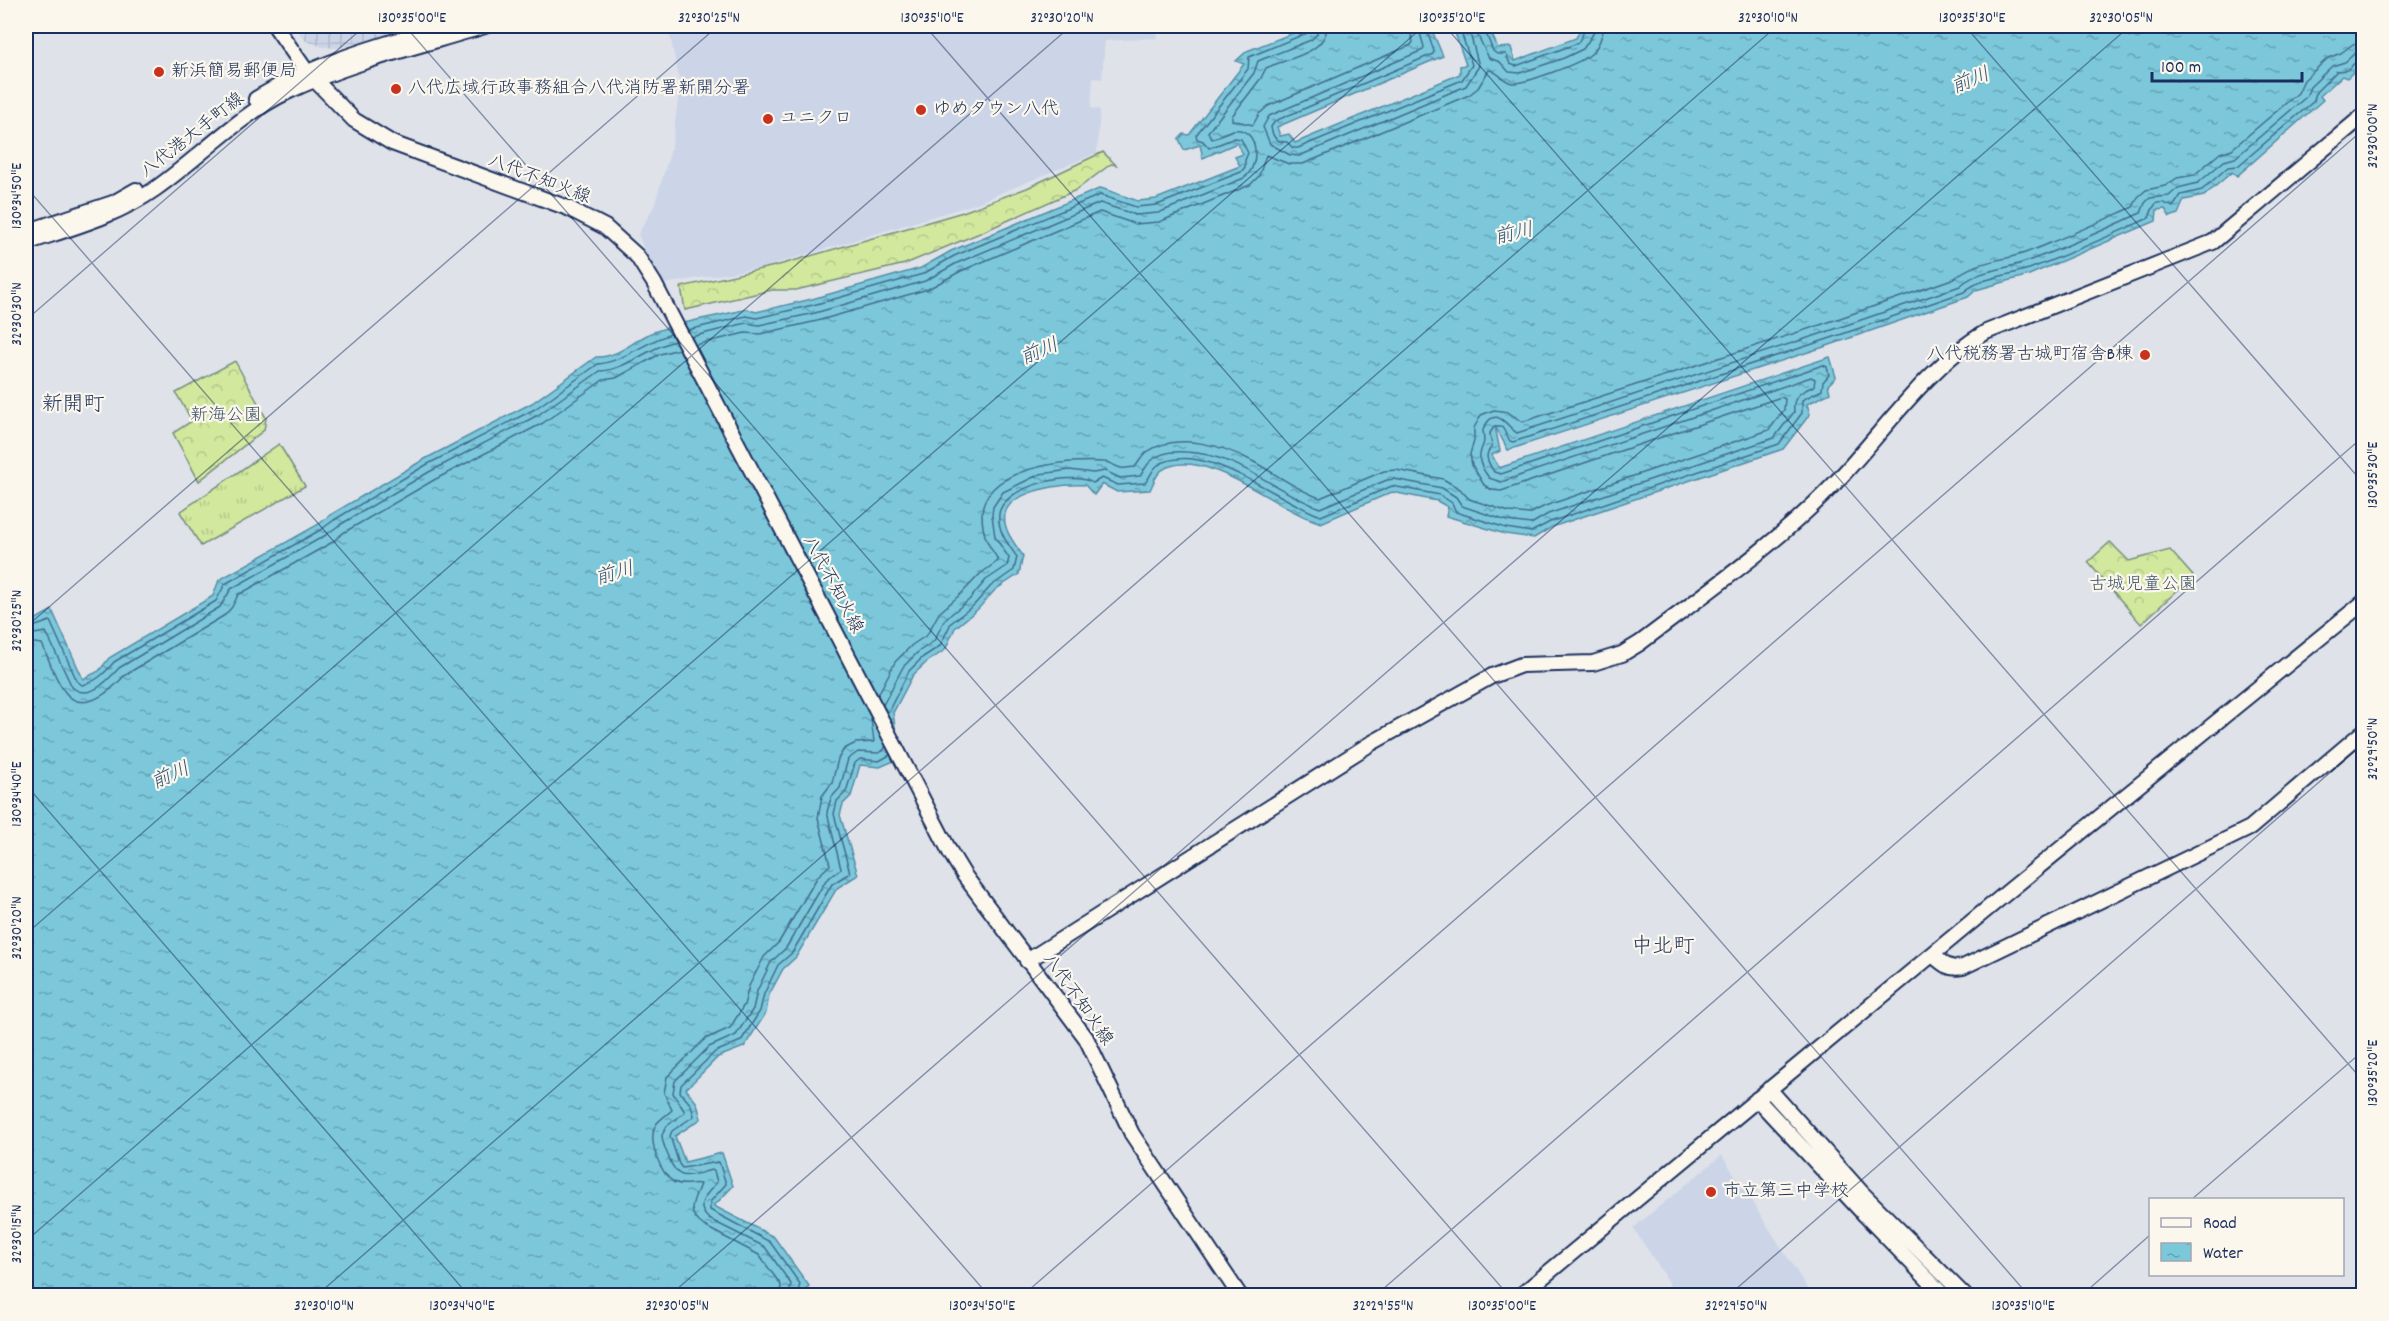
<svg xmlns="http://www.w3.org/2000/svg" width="2389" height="1321" viewBox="0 0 2389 1321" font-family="Dekko,'Klee One',sans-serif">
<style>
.built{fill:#ccd5e7}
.industrial{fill:url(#industrial-grid)}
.grass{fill:url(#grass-tufts);stroke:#768c7e;stroke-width:1.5}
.forest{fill:url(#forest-crowns);stroke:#768c7e;stroke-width:1.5}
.water{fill:url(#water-ripples);stroke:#558ba8;stroke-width:1.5}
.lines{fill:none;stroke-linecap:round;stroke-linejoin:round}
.shore{stroke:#416c90;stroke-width:1.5}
.secondary-casing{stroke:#1b2f5e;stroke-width:18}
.secondary{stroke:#fbf7ec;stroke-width:14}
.ticks{fill:none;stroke:#1b2f5e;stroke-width:1.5;stroke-opacity:0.45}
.poi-dot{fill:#c8321e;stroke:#fbf7ec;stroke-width:2}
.labels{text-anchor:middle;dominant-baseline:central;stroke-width:4.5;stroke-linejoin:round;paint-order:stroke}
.poi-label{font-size:18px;fill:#1b2f5e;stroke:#fbf7ec;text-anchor:start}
.street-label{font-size:18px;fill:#1b2f5e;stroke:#fbf7ec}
.park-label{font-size:18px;fill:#3f546b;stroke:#fbf7ec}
.water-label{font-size:20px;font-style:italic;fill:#33557d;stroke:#fbf7ec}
.quarter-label{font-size:21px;fill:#1b2f5e;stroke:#fbf7ec}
.neatline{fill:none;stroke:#1b2f5e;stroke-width:2}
.ticks-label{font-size:15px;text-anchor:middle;fill:#1b2f5e}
</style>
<defs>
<pattern id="industrial-grid" width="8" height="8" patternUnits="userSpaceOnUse" patternTransform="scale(1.5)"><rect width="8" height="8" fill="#ccd5e7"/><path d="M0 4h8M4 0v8" fill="none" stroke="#afb7c9"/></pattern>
<pattern id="grass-tufts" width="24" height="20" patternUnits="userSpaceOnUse" patternTransform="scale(1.5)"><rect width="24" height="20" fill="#d1e89d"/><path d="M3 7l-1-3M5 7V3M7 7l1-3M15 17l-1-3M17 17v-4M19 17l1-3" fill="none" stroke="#b3c78a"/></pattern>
<pattern id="forest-crowns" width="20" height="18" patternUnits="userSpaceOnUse" patternTransform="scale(1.5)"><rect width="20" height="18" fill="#d1e89d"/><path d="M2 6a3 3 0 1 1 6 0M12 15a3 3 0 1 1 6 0" fill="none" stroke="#b3c78a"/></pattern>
<pattern id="water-ripples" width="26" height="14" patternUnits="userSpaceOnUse" patternTransform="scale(1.5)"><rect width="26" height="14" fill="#7bc8da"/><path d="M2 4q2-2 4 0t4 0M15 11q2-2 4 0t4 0" fill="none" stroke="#64a3b4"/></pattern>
</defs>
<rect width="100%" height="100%" fill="#dfe3e9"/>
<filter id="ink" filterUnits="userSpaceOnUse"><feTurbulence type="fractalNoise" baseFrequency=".0167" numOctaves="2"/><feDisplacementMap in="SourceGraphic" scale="12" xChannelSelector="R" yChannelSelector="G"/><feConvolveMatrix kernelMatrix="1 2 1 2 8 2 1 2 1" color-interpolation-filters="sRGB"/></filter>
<g filter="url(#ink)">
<path class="built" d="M668,26H1156L1157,38L1105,41L1102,79L1093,78L1091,108L1100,110L1097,153L975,204L765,267L658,285L638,234L654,206L672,146L680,84Z
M1722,1155L1812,1295H1671L1669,1282L1633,1228Z"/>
<path class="industrial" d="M294,26H420L339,48L323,47L306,41Z"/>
<path class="grass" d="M279,444L305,486L201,546L180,512Z"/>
<path class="forest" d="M1103,152L1116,165L1111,164L1076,190L980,233L905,264L796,290H772L685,310L681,287L779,265L963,212L1027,188Z
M235,361L266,418L264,430L199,481L173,433L192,421L176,393Z
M2110,542L2129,561L2170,550L2193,576L2141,624L2088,562Z"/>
<path class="water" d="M1311,26H1430L1443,56L1277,127L1280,136L1289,134L1295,143L1460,74V66L1466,65L1454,30L1466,26H1488L1498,48L1511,47L1515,61L1576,38L1582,26H2363V63L2347,78L2342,76L2320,96L2323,100L2237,176L2232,172L2204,196L2184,200L2178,214L2170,217L2165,209L2157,210L2156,221L2029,275L1976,290L1968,297L1830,345L1508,450L1495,426L1500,451L1492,455L1499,468L1830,357L1836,377L1828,385L1830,393L1807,404L1810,414L1783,449L1552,527L1534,538L1505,534L1446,516L1448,507L1437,501L1392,492L1321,523C1314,520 1306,518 1299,514C1267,500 1199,446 1162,470C1156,474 1153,484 1150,490L1117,492L1102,484L1094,495L1085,485C1066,483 1010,490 1005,514C1002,529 1015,544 1023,556L1019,574L995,590L978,609L955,628L945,650L927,662L913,675L893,713L896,733L900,745L894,761L880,767L860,765L851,796L843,804L840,815L858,875L837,888L796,957L783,969L769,995L766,1013L744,1047L718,1057L686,1089L697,1103L701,1119L675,1136L685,1162L722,1153L733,1186L714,1206L774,1237L809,1286L801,1295L26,1296V611L27,610L33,621L52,610L83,679L99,671L109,658L213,596L219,580L319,524L330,515L423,460L532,403L596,357C617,358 633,341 651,333C681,321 716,317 747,309L756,312L812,299L921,268L951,251L1101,188L1138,201L1156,199L1240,166L1235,157L1243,154L1237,143L1203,158L1200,145L1184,150L1179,139L1184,134L1189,135L1244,64L1236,61L1247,51Z"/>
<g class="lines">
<path class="shore" d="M1327,26C1326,54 1287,58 1266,68L1261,78L1232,116V120L1253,125L1259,114L1268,106L1411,45L1413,42L1409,26
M1418,26L1424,47L1423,50L1269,116L1263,127L1270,144L1290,155L1299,156L1466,86L1479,66L1471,37L1473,33L1477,34L1489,58L1500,62L1509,72L1520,73L1564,58L1583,49L1593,34L1595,26
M1425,26L1434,51L1433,54L1275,121L1271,127C1273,138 1276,142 1287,142L1293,148H1298L1462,80L1472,65L1462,35L1466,26
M1483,26L1493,51L1497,54H1506L1510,64L1516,66L1578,43L1587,26
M688,330L746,316L757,318L813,305L923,274L954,256L1100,195L1136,207L1157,205L1241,172L1245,167V160L1248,153L1241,139L1235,138L1209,148L1203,141L1197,139L1196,135L1248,69L1249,57L1307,33L1310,26
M691,337L746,323L759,325L815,313L925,281L957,263L1100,203L1136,215L1158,213L1244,178C1258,169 1261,135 1240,130C1231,128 1221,136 1212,139L1208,132L1254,73L1258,61L1311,40L1317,34L1318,26
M695,345L745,333L760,334L817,321L928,289L961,271L1100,212L1135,224L1159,222L1250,185L1259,176L1266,155L1289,164H1303L1469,95L1478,88L1489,70C1498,71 1502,81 1512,83C1525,84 1581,63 1591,54C1598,48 1603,35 1604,26
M26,620L28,625L33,627L50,621L77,681L82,685C96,682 105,673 114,662L216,601L225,584L322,529L334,520L426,465L535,409L598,364C623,362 646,341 671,334
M26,632L34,634L46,632L72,687C89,702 108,680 119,668L220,607L231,589L326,535L338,526L429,472L538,415L600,371C626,370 649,347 675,341
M26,642L42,644C49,659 54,678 65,692C83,716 112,690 125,675L225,615L232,607L238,595L331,543L343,533L434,480L543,423L603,380L616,378L660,354L679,349
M878,695L895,662L912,645L927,635L939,613L962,593L980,574L998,561C996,554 990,549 987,541C984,534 982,522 982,514C984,466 1071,459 1104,462C1111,462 1115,467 1121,468C1125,469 1131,467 1135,467C1139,462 1142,456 1147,452C1176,431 1225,446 1254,462C1276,474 1297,490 1320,498L1384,471L1396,470L1443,479L1460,489L1469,499L1509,512L1529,514L1545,506L1769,430L1784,410L1785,399L1781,397L1501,491L1492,490L1484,485L1472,465L1470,454L1474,441V428L1481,415L1494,410L1508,412L1522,422L1823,324L1955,278C1974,261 2002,261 2025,253C2062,239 2097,223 2133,207L2138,197L2146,190L2165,186L2177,178L2194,175L2220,153L2232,149L2298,93L2304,80L2328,58L2341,53L2353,44L2364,43
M883,705L903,667L918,652L934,641L945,619L969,600L986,580L1007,566L1009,558L995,537L992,515L993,507L1003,492L1040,474L1070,470L1093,473L1105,471L1120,478L1140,476C1144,471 1146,465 1151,461C1160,452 1174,451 1186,452C1238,454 1274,491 1320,508L1387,480L1394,479L1442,488L1456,497L1462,506L1507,521L1531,524L1548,514L1774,438L1794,412C1792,396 1800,392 1814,386L1815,379L1811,377L1501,482L1489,478C1479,464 1477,459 1483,445C1485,441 1483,434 1483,430C1495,402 1508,428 1517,433L1826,332L1960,286C1977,270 2003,270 2025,262C2065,248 2103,230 2141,213L2145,203L2150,198L2169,196L2178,188L2198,183L2224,161L2235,158L2306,97L2310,87L2332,66L2345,62L2355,53L2364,52
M887,714L909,671L923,657L940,646L951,623L974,605L991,586L1014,570L1017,557C1008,544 997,531 999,514C1002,486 1074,470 1093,483L1102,478L1118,485L1145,483C1150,478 1152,469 1158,465C1203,438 1278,501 1321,516L1392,486L1440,495L1452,503L1456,512L1506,528L1531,532L1550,522L1779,444L1802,413V400L1822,390L1823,382L1829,375L1827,367L1823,365L1501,474L1494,472C1488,462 1483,455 1492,447L1490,433L1494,427H1502L1510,441L1513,442L1828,339L1964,292C1981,277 2007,276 2029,269C2070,254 2109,236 2149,218C2154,203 2156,198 2173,207L2181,195L2202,190L2228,167L2238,166L2314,101L2316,92L2337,71L2347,70L2358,60L2364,59
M780,1296L781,1285L759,1255L704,1226C684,1212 694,1201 700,1184C692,1182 683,1187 674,1182C660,1174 648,1141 655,1126C659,1119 666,1116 672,1110L664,1093L667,1077L705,1039L730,1028L744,1005L749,986L764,957L779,942L818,876L830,865L818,818L822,796L832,783L838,759L844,749L856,743L874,742L871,719
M789,1296L791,1284L765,1247L709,1219C693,1205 707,1194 717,1182L714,1171L711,1170C689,1176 678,1183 669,1158C666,1150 662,1143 662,1135L667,1126L685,1112L673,1093L675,1081L709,1047L736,1035L753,1009L757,991L771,962L786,948L826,880L841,869L827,812L831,798L840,788L848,759L858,752L878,753L883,751L886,746
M797,1296L800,1284L770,1242L710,1210V1202L726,1184L719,1162L682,1168L679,1164L670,1136L672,1131L694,1116L691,1105L680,1092L681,1085L715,1052L741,1041L760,1011L764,994L778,965L792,953L832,884L850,873L834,814L837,801L846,792L855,763L860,759L879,761L890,755"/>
<defs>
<path id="secondary" d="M275,26L307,72L354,120L392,143L568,208L605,227L637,256L654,283L950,852L964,875L1086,1038L1132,1134L1240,1296
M256,99C314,63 381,45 446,26
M26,232L113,203L136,190
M26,243C70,228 117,216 155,189C198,159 240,114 287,92C350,62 419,46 485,26
M1933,955C1943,964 1949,970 1963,967L2250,828L2364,731
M1027,961L1370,744L1492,676L1521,665L1593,663L1622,654L1640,643C1707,592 1777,544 1835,483C1882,434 1927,366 1986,332L2213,242L2364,115
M1769,1089L1861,1192L1965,1296
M1757,1099L1865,1215L1944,1296
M1520,1296L2010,890L2364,602"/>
</defs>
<use href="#secondary" class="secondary-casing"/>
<use href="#secondary" class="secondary"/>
</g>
</g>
<path class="ticks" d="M405,26L1509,1296M925,26L2029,1296M1445,26L2364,1082M1965,26L2364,484M26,187L989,1296M26,320L365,26M26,627L718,26M26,785L469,1296M26,934L1071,26M2191,1200L2364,1050M26,1241L1424,26M316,1296L1777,26M669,1296L2130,26M1022,1296L2364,129M1375,1296L2364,436M1728,1296L2364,743M2081,1296L2150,1235"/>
<g class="poi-dot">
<circle cx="159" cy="72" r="6"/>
<circle cx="396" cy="89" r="6"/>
<circle cx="921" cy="110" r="6"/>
<circle cx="768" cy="119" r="6"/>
<circle cx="2145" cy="355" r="6"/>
<circle cx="1711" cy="1192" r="6"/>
</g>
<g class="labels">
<g class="poi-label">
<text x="171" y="72">新浜簡易郵便局</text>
<text x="408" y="89">八代広域行政事務組合八代消防署新開分署</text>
<text x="933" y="110">ゆめタウン八代</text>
<text x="780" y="119">ユニクロ</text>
<text x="2133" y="355" text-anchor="end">八代税務署古城町宿舎B棟</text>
<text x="1723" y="1192">市立第三中学校</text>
</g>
<g class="street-label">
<text transform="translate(193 136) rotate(-38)">八代港大手町線</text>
<text transform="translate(539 180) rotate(21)">八代不知火線</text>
<text transform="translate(832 585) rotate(62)">八代不知火線</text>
<text transform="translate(1077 1000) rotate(55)">八代不知火線</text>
</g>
<g class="park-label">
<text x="226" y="416">新海公園</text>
<text x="2143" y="585">古城児童公園</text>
</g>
<g class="water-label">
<text transform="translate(1971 82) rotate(-22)">前川</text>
<text transform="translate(1514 235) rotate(-13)">前川</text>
<text transform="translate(1040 353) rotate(-23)">前川</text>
<text transform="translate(615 575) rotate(-16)">前川</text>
<text transform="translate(171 777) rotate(-24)">前川</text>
</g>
<g class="quarter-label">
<text x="73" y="406">新開町</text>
<text x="1663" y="948">中北町</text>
</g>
</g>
<rect width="2389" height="1321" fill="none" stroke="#fbf7ec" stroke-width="66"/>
<rect x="2149" y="1198" width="195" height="78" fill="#fbf7ec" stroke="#a1a7b3" stroke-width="1.5"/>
<rect x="2161" y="1218" width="30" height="9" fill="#fbf7ec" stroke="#a1a7b3" stroke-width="1.5"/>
<text x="2203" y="1228" font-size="18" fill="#1b2f5e">Road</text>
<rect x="2161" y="1243" width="30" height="18" fill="url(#water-ripples)" stroke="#a1a7b3" stroke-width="1.5"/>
<text x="2203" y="1258" font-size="18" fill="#1b2f5e">Water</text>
<path d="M2152 72v9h150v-9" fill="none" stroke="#1b2f5e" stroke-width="3"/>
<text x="2161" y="72" font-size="18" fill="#1b2f5e" stroke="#fbf7ec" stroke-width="4.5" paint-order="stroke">100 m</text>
<rect x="33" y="33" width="2323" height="1255" class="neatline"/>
<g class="ticks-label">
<text x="412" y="22">130°35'00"E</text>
<text x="709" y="22">32°30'25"N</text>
<text x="932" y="22">130°35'10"E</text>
<text x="1062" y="22">32°30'20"N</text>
<text x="1452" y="22">130°35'20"E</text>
<text x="1768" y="22">32°30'10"N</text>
<text x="1972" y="22">130°35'30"E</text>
<text x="2121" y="22">32°30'05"N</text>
<text transform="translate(2372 136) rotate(-90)" y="5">32°30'00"N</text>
<text transform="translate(16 196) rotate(-90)" y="5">130°34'50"E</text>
<text transform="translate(16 314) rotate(-90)" y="5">32°30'30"N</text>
<text transform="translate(2372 475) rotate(-90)" y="5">130°35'30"E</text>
<text transform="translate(16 621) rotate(-90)" y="5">32°30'25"N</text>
<text transform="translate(2372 749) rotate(-90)" y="5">32°29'50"N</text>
<text transform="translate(16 794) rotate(-90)" y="5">130°34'40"E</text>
<text transform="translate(16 928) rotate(-90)" y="5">32°30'20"N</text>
<text transform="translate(2372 1073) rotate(-90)" y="5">130°35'20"E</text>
<text transform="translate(16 1234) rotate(-90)" y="5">32°30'15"N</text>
<text x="324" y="1310">32°30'10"N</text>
<text x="462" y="1310">130°34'40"E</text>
<text x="677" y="1310">32°30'05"N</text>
<text x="982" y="1310">130°34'50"E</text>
<text x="1383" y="1310">32°29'55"N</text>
<text x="1502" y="1310">130°35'00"E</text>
<text x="1736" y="1310">32°29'50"N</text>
<text x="2023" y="1310">130°35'10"E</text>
</g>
</svg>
